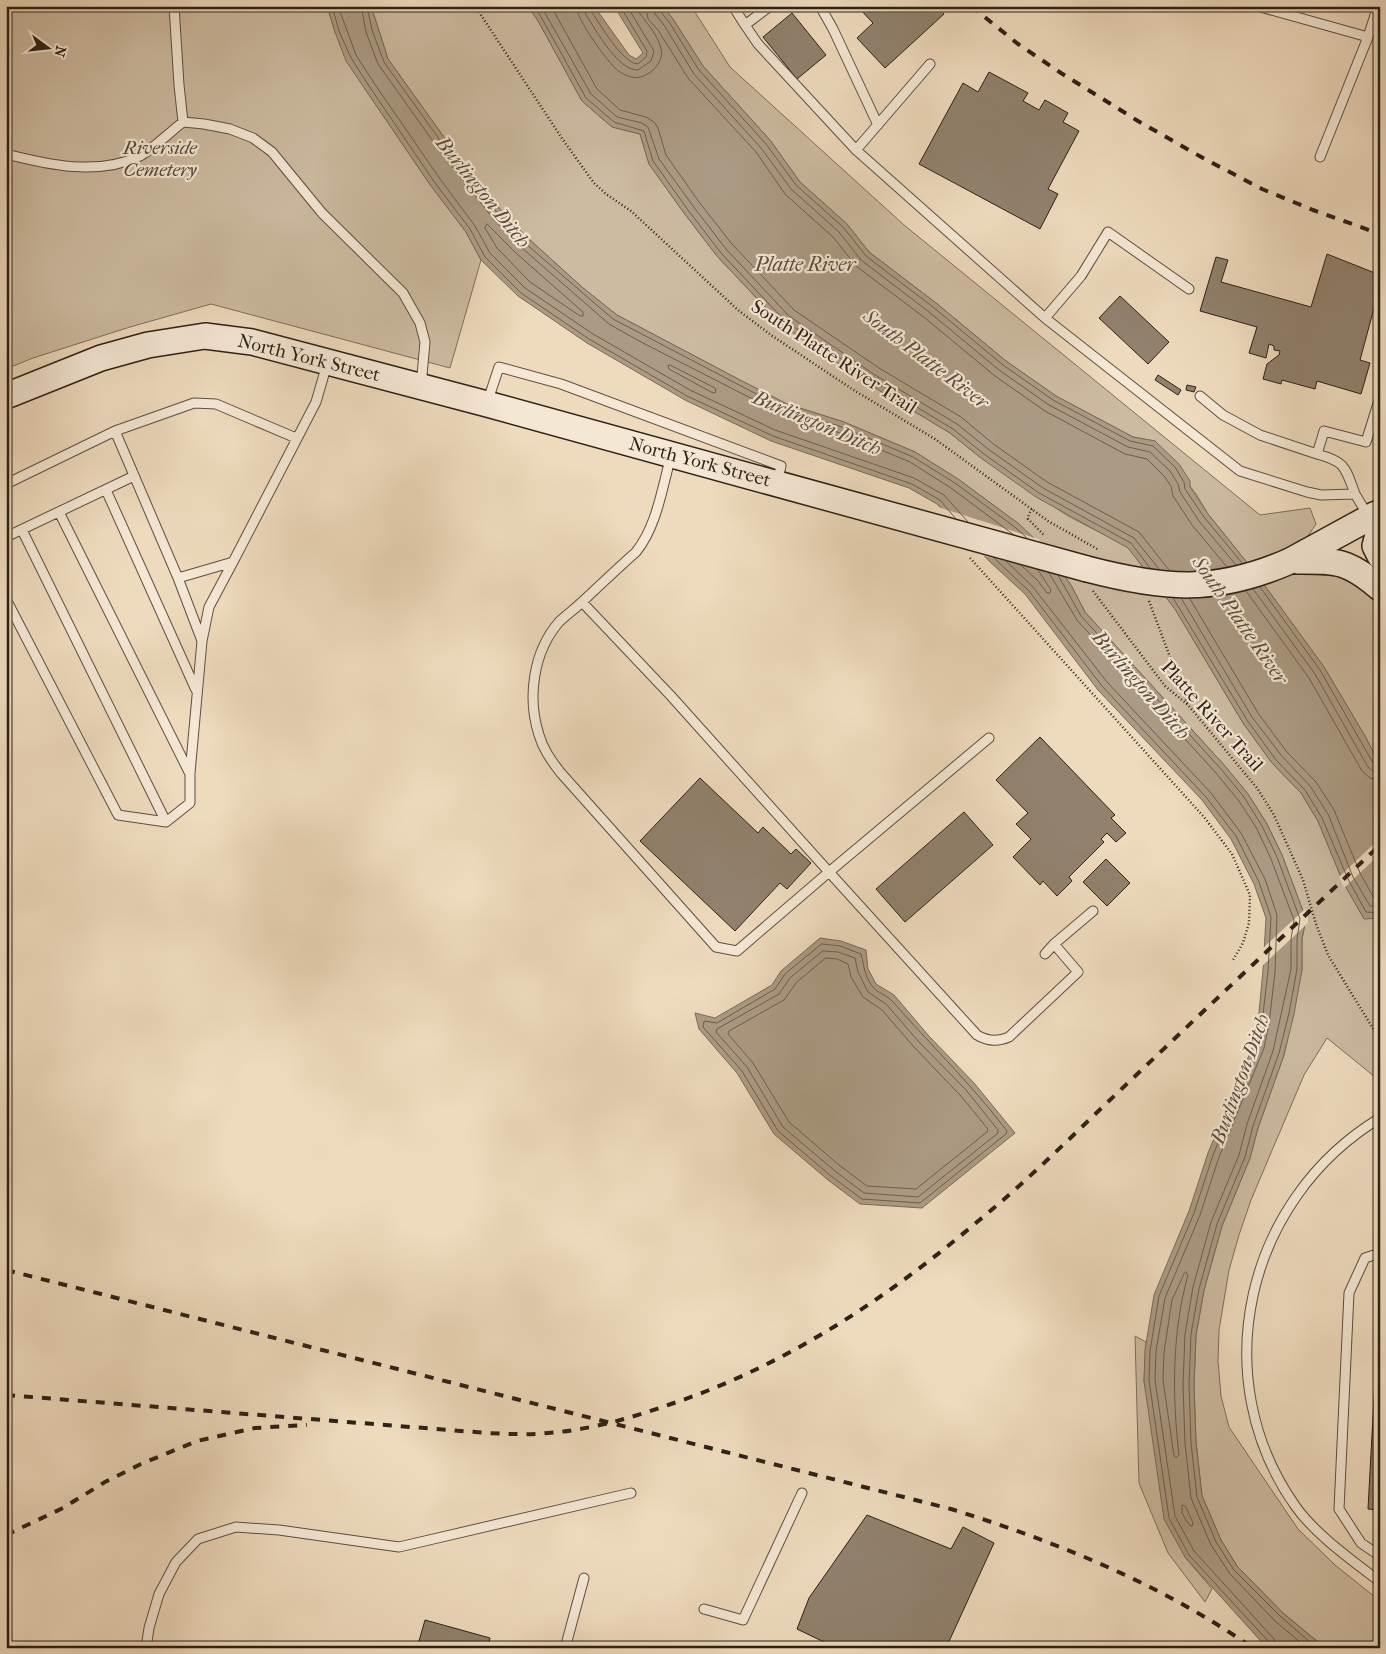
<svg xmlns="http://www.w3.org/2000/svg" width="1386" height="1654" viewBox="0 0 1386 1654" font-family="'IM FELL French Canon',serif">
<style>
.green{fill:#cdbba1;stroke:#7d6e5c}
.water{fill:#ac9b84;stroke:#796a58}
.pier{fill:#eedabd}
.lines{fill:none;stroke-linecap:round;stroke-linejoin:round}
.shore{stroke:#6c5e4d;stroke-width:1}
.building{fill:#91816d;stroke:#2d2116}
.service-casing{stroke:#5d4f40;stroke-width:11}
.secondary-casing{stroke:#2d2116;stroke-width:28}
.path{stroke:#2d2116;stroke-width:2.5;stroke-dasharray:1 2.5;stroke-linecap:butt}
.service{stroke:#f4e7d4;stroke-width:9}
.secondary{stroke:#f4e7d4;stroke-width:25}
.rail{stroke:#2d2116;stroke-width:4;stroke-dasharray:9 9;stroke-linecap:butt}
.secondary-bridge-casing{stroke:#2d2116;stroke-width:28;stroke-linecap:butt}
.secondary-bridge{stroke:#f4e7d4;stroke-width:25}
.labels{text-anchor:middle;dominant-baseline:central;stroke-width:4.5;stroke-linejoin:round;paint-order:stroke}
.park-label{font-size:19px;font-style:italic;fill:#554839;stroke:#f4e7d4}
.street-label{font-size:19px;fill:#2d2116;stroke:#f4e7d4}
.water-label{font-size:20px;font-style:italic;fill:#594c3c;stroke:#f4e7d4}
</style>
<rect width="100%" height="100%" fill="#eedabd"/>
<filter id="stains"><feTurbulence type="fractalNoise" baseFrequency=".004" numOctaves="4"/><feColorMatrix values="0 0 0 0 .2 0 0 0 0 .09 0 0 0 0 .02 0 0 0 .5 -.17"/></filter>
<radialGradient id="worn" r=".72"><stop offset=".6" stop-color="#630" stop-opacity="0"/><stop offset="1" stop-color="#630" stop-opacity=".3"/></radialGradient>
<path class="green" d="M6,6H327L335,32L365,89L431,186L466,232L481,260L450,368L211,304L130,327L33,358L6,369Z
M371,6H527L537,19L582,101L612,127L640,134L649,164L684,213L717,256L782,325L869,384L950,433L981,458L1068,516L1128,547L1175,609L1243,723L1272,763L1301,793L1318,821L1343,882L1364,918H1380V1081L1327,1038L1304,1075L1251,1200L1239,1235L1229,1270L1219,1330L1218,1361L1221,1396L1229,1427L1298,1529L1335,1565L1380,1601V1648H1325L1317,1641L1283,1613L1237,1566L1221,1540L1202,1496L1196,1442L1194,1385L1196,1335L1204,1290L1222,1226L1250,1158L1258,1128L1284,1055L1302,970V939L1306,919L1282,855L1267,824L1248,794L1225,766L1085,612L1071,585L1019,524L958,479L915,452L844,422L787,404L740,380L617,315L583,288L530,240L503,213L446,140L388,59Z
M663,6H691L730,67L904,225L1260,515L1310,508L1316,524L1291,561L1319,568L1368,587L1380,603V765L1365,736L1324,667L1257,575L1208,514L1196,494L1155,441L1133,437L1056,396L1006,361L936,303L869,252L847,224L800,182L770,140L703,66L673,19Z
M1135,1336L1146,1342L1144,1381L1185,1557L1212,1589L1205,1602L1168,1553L1139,1483Z"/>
<path class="water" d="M327,6H371L388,59L446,140L503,213L530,240L583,288L617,315L740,380L787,404L844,422L915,452L958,479L1019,524L1037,541L1053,559L1071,585L1085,612L1225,766L1248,794L1267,824L1282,855L1306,919L1302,939V970L1294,1014L1284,1055L1258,1128L1250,1158L1222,1226L1204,1290L1196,1335L1194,1385L1196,1442L1202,1496L1221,1540L1237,1566L1283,1613L1325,1648H1267L1185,1557L1164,1519L1144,1381L1145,1350L1154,1295L1189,1211L1208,1153L1253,1046L1258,1023L1263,970L1266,918L1254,884L1231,839L1202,800L1098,690L1025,594L989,561L937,504L909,488L771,441L685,400L587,343L518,296L481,260L466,232L431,186L365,89L346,61L335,32Z
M527,6H594L629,55L636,59L643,53L614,6H663L673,19L703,66L770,140L800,182L847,224L869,252L936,303L1006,361L1056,396L1133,437L1155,441L1179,464L1190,481V487L1208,514L1257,575L1324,667L1365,736L1380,765V918L1364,919L1343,882L1318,821L1301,793L1272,763L1243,723L1175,609L1128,548L1036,497L981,458L950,433L869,384L782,325L717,256L684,213L649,164L640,134L612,127L582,101L537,19Z
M820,938L841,941L866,950L868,969L876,984L894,995L928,1035L974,1083L1015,1133L922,1208L860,1204L828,1180L774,1134L737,1073L699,1029L695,1013L715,1018L772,985L781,971Z"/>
<path class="pier" d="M938,507L1038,539L1055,557L1068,576L981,555L947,520Z
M1380,838V854L1344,888L1339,877Z
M1305,909L1308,918V923L1261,967L1262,949Z"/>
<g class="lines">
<path class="shore" d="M332,6L339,31L351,58L369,86L435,183L470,229L485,257L521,293L589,339L687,396L773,436L912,484L940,500L956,519
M338,6L356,55L374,83L440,179L475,226L490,253L525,288L593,334L690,390L775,430L914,478L944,495L968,522
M361,6L366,32L378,64L437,147L495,221L522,248L609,324L641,342L782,414L840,433L910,462L951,488L1014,535
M367,6L372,30L384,62L442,143L499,215L526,244L613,319L785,409L842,427L913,457L955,483L1016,528L1027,538
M534,6L541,17L586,98L614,122L644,131L653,161L688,210L721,253L785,321L872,380L953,429L984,454L1039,493L1131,543L1150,568
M541,6L591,94L617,117L642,123L648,127L659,159L693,206L726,249L789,316L875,375L957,424L988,449L1043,488L1134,538L1159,569
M551,6L597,89L620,110L646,117L654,122L658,128L666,155L699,202L732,244L794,310L879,368L961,417L992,443L1047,482L1139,532L1169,570
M576,6C577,20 605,58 615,68C619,72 626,76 632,77C640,79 647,75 653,70C659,64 663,57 661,49C658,33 643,20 635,6
M584,6L586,15C596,30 618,71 638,70L651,61L654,51L627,6
M590,6L591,11C600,24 622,63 638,64L646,57L647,51L620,6
M646,6L648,19L658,30L688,78L756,152L785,194L833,237L856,266L925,318L995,376L1045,411L1125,454L1147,459L1164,476L1171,486L1173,496L1192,525L1227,567
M653,6L655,14L664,25L694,74L761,148L791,189L839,232L861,260L929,312L999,370L1049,405L1128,447L1150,452L1170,471L1178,484L1180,492L1199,521L1236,565
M660,6V11L669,22L699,70L766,144L796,185L843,227L866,256L933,307L1003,365L1053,400L1130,441L1153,446L1175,467L1184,482L1185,489L1204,517L1242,563
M487,224L517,254L583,312V316H580L530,282L497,248L485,228Z
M670,365L715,388L716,392L713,393L669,369L668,366Z
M993,557L1029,591L1102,686L1206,797L1236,836L1259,882L1271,917L1268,971L1262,1023L1258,1047L1213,1155L1194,1213L1159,1296L1150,1351L1149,1380L1169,1518L1189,1555L1269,1642L1270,1648
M1006,561L1033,587L1107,682L1211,793L1241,833L1265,879L1277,915L1275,972L1269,1024L1264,1048L1219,1157L1200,1215L1165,1298L1156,1351L1155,1380L1175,1516L1194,1551L1274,1639L1277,1648
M1021,565L1038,581L1047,593H1050L1051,590L1038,570
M1049,573L1077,620L1216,773L1239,801L1257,829L1271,859L1294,920L1291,939V969L1273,1051L1247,1124L1239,1155L1211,1222L1193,1287L1185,1334L1183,1385L1185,1443L1191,1498L1211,1545L1230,1574L1275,1621L1307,1648
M1058,575L1081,616L1221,769L1244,797L1262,826L1277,857L1300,919L1297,939V969L1289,1013L1279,1053L1253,1126L1245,1157L1217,1224L1199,1289L1191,1334L1189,1385L1191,1443L1197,1497L1216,1542L1234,1570L1280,1616L1317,1648
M1260,587L1320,670L1373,763L1380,766
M1253,589L1315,674L1368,767L1373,771L1380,772
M1246,591L1309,678L1362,771L1370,778L1380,780
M1173,598L1247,720L1276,760L1305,790L1322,818L1348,879L1366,912L1380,913
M1181,598L1252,717L1281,755L1310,786L1328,814L1353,877L1370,906L1380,907
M1190,599L1258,713L1286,751L1316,782L1334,810L1360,873L1374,898L1380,899
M822,944L840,946L861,954C864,965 864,975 872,986C877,993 887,995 893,1002C931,1045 972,1085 1007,1131L1006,1134L920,1203L862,1199L831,1176L778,1131L742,1071L703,1027L704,1021L717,1023L775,989L785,974Z
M823,951L838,952L855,958L858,972L868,992L886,1004L919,1042L966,1090L998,1130V1133L918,1197L864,1193L835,1171L783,1127L747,1067L716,1032L717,1029L779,994L790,978Z
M826,958L837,959L848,964L851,977L863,997L882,1010L914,1047L960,1095L988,1129L987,1132L916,1189L867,1186L839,1165L789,1122L753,1063L728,1034L729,1031L784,1000L796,983Z
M1186,1272L1188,1275C1172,1332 1172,1396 1179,1455L1176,1458L1174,1456L1163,1380L1164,1352L1172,1300L1184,1274Z
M1183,1505L1186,1507L1193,1523L1192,1526L1189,1525L1182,1513V1507Z"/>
</g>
<path class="building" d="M857,6H938L944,14L885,68L857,38L873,23Z
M792,13L826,55L797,79L763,37Z
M989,72L1028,93L1023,101L1039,110L1045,100L1068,113L1063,122L1079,131L1048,189L1058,194L1040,229L919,164L963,83L978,92Z
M1327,254L1380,275V286L1360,360L1370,363L1361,394L1317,381L1315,389L1282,380L1281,384L1263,379L1267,364L1279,355L1280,351L1274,350V346L1269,344L1266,358L1249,353L1257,327L1200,311L1216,257L1228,260L1221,282L1311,307Z
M1120,296L1169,342L1148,364L1099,318Z
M1158,375L1181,390L1178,395L1155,380Z
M1187,385L1196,387L1194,392L1186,390Z
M1040,737L1115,815L1111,818L1126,833L1116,842L1107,833L1101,839L1104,842L1069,877L1072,881L1057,896L1043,881L1040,885L1013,857L1031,839L1016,824L1028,813L996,780Z
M700,778L758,833L763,827L791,854L796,849L811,863L787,889L780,883L735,931L640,841Z
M964,812L993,845L905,922L876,889Z
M1106,859L1130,883L1107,906L1083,882Z
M1380,1286V1510L1368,1509Z
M867,1515L951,1549L963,1527L994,1543L946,1648H822L824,1642L797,1629L809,1598Z
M425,1620L490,1638L488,1648H417Z"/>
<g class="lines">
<defs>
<path id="service" d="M733,6L745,25L770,6
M820,6L833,29L878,125
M1257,6L1368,37
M745,25L758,44L856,150L1045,318
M183,122L204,124L230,129L253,138L272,152L322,213L403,293L420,323L425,342L421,386
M856,150L930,64
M6,154C49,165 98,176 140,156C153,149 170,132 183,122L179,85L174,6
M1320,157L1368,37L1378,6
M1189,289L1108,232L1081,276L1045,318L1240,471L1307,492L1321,495L1355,494L1369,517
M1200,396L1223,415L1260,435L1317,454L1324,431L1366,442L1380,397
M487,403L499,367L561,384L781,466L777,483
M296,438L216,404L194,403L115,431L178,578L233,562L316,402L327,364
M1317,454C1346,462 1345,467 1355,494
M6,484L115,431
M106,490L196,690
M59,512L189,772
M22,530L166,822
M6,537L134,476
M6,599L118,815L166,822L190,803V773L202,641L178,578
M582,602L671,696L829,872L737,951L716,947L560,772C551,760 543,749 539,735C527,698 533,652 559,622C566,615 575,609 582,602C600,585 618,568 636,552C657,526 662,488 671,456
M202,641L209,607L233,562
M989,738L829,872L977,1035C987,1041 998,1042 1009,1037L1078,972L1054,944L1093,911
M1045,954L1054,944
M1380,1118C1246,1199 1204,1378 1296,1507C1316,1535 1352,1560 1380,1582
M1380,1253L1365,1258L1349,1293L1339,1509L1361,1543L1380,1556
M704,1609L743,1620L802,1493
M567,1641L584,1578
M146,1648L149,1628L159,1594L176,1562L198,1539L236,1527L279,1530L399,1547L631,1493"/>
<path id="secondary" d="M6,396L101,358L148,345L205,336L252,342L487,404L1087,569
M1378,535L1375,546L1380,556
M1290,561L1376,514L1380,515
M1293,561C1336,561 1346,559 1380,588"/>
</defs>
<use href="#service" class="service-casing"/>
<use href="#secondary" class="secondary-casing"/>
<path class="path" d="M475,6L563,140L594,183L606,194L631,211L738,310L771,335L852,389L935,439L1048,521L1099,550
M1032,509L1029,514L1028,519L1045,536
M970,558L1204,817L1232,854L1250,895L1249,923L1243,943L1233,960
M1093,591L1165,686L1188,705L1257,788L1274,815L1303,880L1316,924L1328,955L1380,1040
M1149,601L1188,705"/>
<use href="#service" class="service"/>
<use href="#secondary" class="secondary"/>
<path class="rail" d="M971,6L1018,44L1061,73L1138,121L1203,158L1262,189L1313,210L1380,234
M6,1270L951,1509C1057,1542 1161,1584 1253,1648
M6,1395L487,1433C508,1434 528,1435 548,1433C590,1430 631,1418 671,1404C785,1366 886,1299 977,1222C1031,1178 1080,1128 1131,1080C1214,1001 1297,923 1380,845
M6,1535L63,1508L105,1482L141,1464L197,1441L255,1428L307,1425"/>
<defs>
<path id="secondary-bridge" d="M1087,569C1164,589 1215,594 1290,561"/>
</defs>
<use href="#secondary-bridge" class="secondary-bridge-casing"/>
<use href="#secondary-bridge" class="secondary-bridge"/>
</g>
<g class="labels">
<g class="park-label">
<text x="160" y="148">Riverside<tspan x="160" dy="22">Cemetery</tspan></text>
</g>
<g class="street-label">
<text transform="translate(834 357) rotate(33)">South Platte River Trail</text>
<text transform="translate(309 358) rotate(14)">North York Street</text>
<text transform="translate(700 462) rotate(15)">North York Street</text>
<text transform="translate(1212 716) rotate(48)">Platte River Trail</text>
</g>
<g class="water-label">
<text transform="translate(483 192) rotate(51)">Burlington Ditch</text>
<text x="805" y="264">Platte River</text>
<text transform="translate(926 359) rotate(37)">South Platte River</text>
<text transform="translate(817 423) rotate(23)">Burlington Ditch</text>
<text transform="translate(1240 620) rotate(55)">South Platte River</text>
<text transform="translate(1141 685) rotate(49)">Burlington Ditch</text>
<text transform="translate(1240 1079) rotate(-70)">Burlington Ditch</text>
</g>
</g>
<rect width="1386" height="1654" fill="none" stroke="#eedabd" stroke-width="25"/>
<rect x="8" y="8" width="1371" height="1639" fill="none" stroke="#2d2116" stroke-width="2.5"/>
<rect x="12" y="12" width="1361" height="1629" fill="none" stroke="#2d2116"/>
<g transform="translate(48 48) rotate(105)" stroke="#f4e7d4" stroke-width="4" paint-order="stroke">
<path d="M0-4L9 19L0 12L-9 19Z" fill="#2d2116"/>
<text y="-8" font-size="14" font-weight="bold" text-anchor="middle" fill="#2d2116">N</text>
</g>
<rect width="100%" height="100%" filter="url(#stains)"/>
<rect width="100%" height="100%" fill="url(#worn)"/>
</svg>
